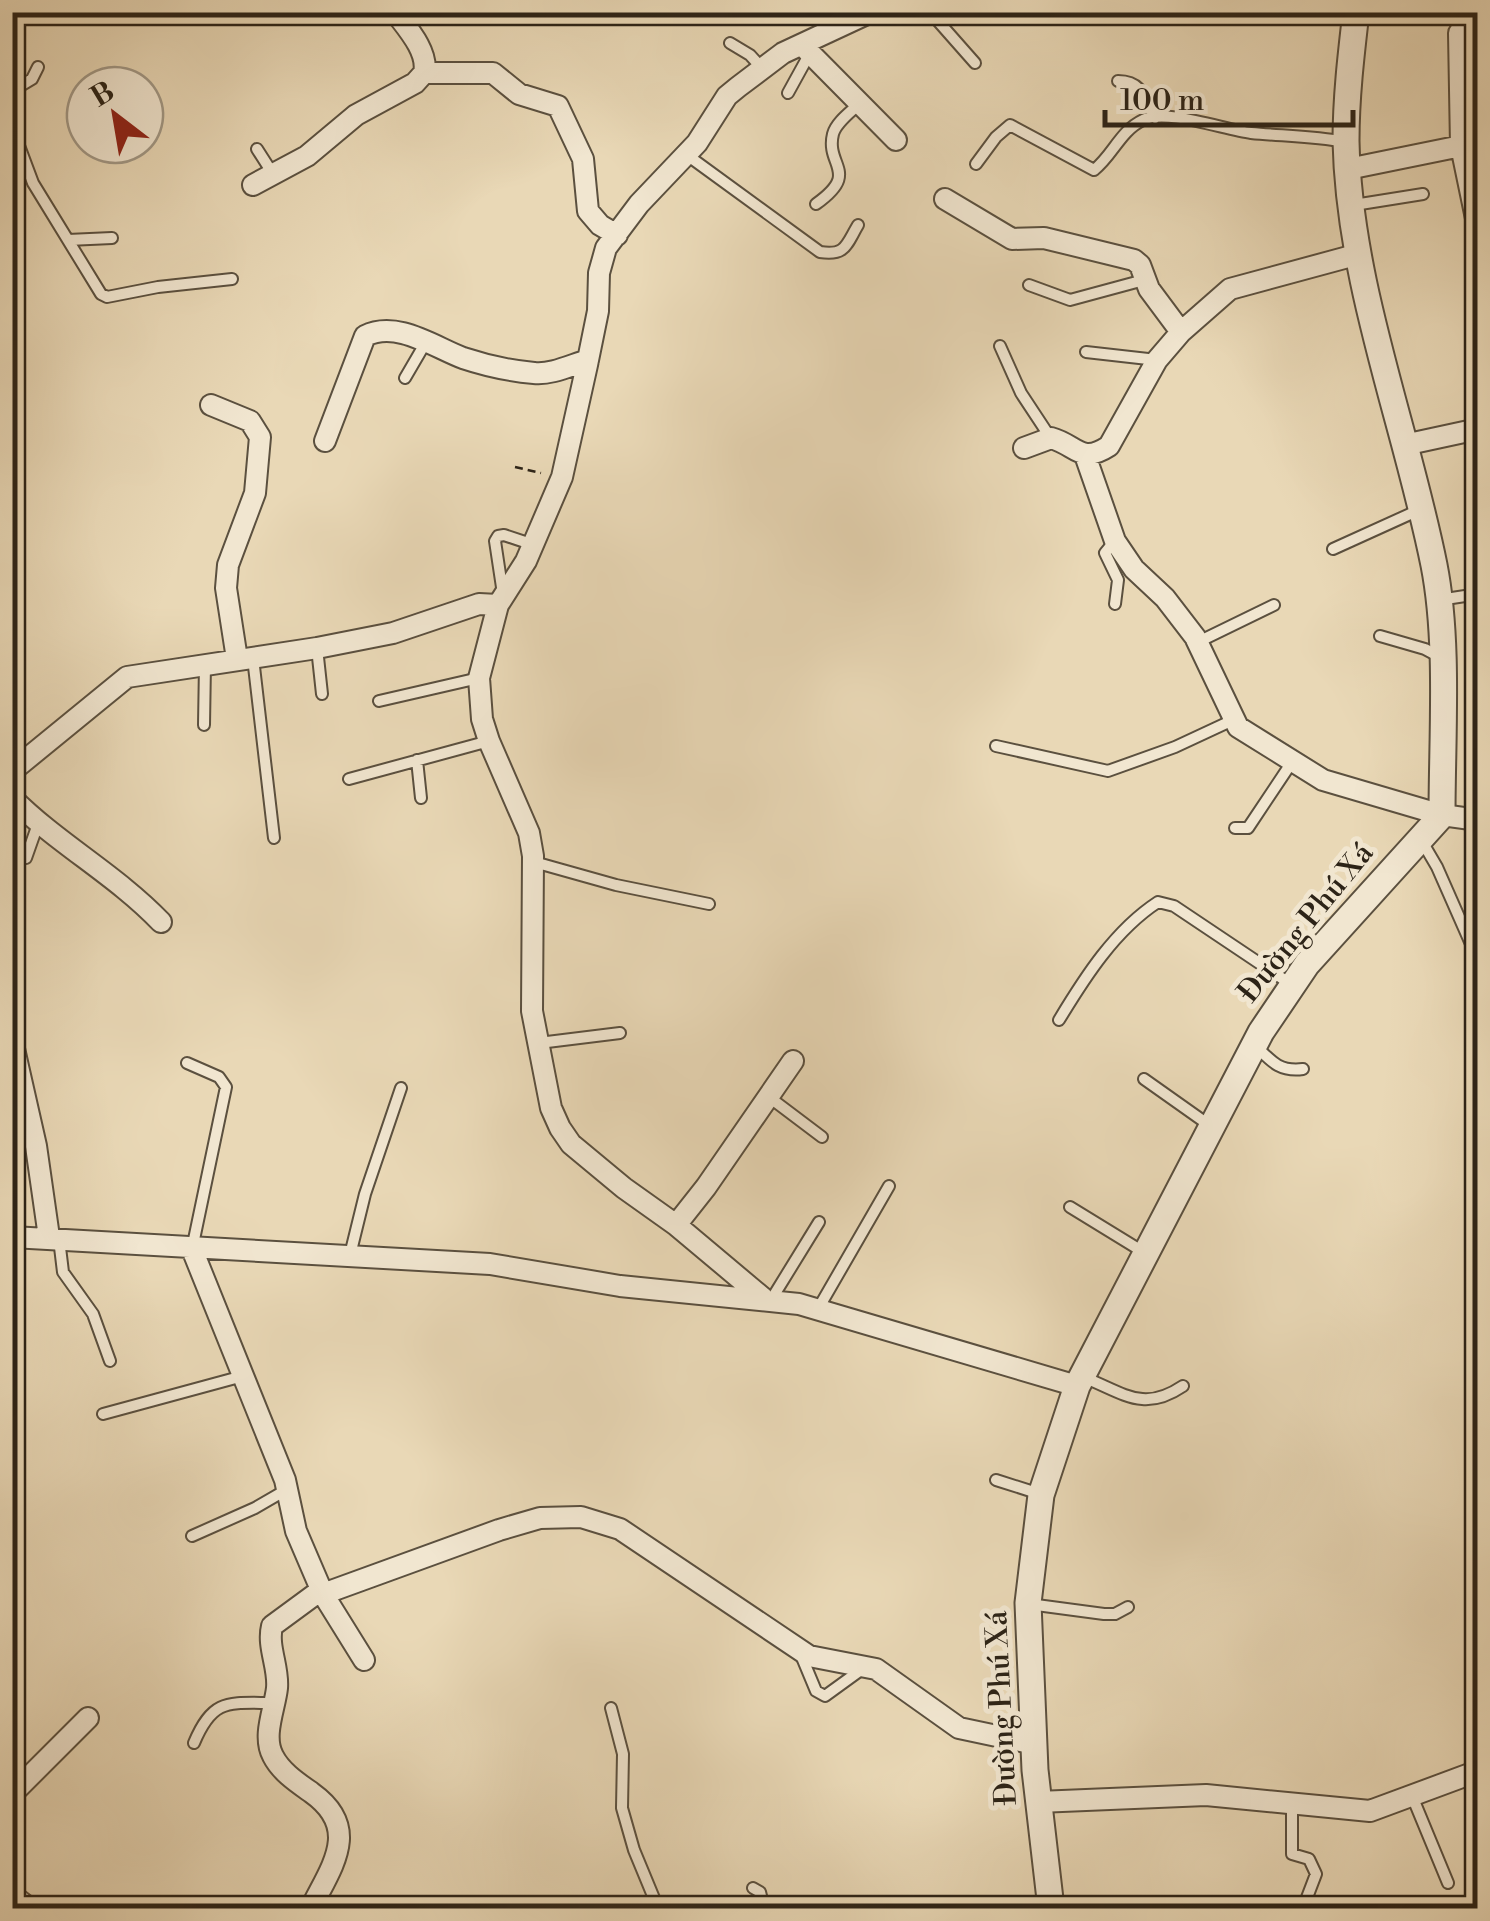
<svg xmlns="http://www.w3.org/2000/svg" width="1490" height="1921" viewBox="0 0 1490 1921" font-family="'Libre Bodoni',serif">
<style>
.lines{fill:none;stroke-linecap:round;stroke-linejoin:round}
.service-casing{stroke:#5b503f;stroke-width:14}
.minor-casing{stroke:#5b503f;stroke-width:24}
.tertiary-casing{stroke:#5b503f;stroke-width:29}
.path{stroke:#2c2317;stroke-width:2.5;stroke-dasharray:8 5;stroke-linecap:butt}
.service{stroke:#f1e6d0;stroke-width:10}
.minor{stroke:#f1e6d0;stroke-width:20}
.tertiary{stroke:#f1e6d0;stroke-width:25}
.labels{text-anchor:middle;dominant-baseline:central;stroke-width:10;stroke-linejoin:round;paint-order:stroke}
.street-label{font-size:30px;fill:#2c2317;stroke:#f1e6d0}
</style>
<rect width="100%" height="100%" fill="#e9d8b6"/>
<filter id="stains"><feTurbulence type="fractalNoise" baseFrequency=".002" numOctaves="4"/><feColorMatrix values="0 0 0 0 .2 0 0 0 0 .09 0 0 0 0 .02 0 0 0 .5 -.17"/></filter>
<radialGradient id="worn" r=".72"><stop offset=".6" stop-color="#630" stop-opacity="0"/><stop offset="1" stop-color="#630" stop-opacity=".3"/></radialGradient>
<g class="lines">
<defs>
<path id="service" d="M930,12L975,63
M1457,12L1459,33
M730,43L750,55L761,67
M1118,81C1142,81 1145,98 1155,118
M12,91L32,79L38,67
M788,93L810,53
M12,127L33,183L101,294L107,297L158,287L232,279
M257,149L273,174
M687,155L820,252C846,256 846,245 858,225
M976,164L996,137L1010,125L1094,170C1113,155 1120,131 1143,120C1166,108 1225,130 1251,133C1283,136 1314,136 1345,142
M816,204C861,172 825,166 833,134C836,122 852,111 860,103
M1354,205L1423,194
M68,240L112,238
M1029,285L1070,300L1144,280
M1000,346L1021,393L1050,437
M1086,352L1157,360
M405,378L426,342
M1114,542L1105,553L1118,580L1115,604
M1333,549L1419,510
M503,594L495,541L498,536L504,535L534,545
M1439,600L1478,594
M1380,636L1425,649L1440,657
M1198,642L1274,605
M317,648L322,694
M253,658L274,838
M379,701L479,678
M204,725L205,664
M996,746L1108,771L1175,747L1233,720
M417,760L421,798
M349,779L489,741
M1235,828H1248L1292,762
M1420,838L1437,867L1478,960
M26,858L38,824
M534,862L616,885L709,904
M1059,1020C1085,977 1115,930 1158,902L1174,906L1292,985
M539,1043L620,1033
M1255,1045C1271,1061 1279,1072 1303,1069
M187,1063L219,1077L226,1087L192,1249
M1144,1079L1209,1125
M769,1097L822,1137
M1070,1207L1145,1253
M59,1239L63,1272L93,1314L110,1361
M350,1255L365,1194L401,1088
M771,1300L819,1222
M818,1309L889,1186
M1083,1377C1124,1393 1143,1413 1183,1386
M103,1414L243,1376
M996,1480L1040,1494
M192,1536L255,1508L286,1490
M1029,1604L1104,1614H1115L1128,1607
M801,1655L816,1691L825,1696L865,1667
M611,1708L623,1754L622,1808L634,1850L658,1908
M194,1743C213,1698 228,1703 273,1703
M1412,1796L1448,1883
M1292,1804V1854L1309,1859L1316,1874L1303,1908
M753,1888L760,1892L764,1908"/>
<path id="minor" d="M395,12C407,28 429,52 424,73
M1478,30L1459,33L1461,146L1478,228
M802,45L896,140
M1348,169L1461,146
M253,185L307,156L356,115L415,83L424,73H493L519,94L558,106L583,159L588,211L600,225L617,235
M945,199L1012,239L1044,238L1134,260L1140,265L1149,289L1181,332
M211,405L250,421L260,437L255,493L228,565L226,588L237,659
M325,441L365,336C397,320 434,347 463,358C484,365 512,371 534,373C551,375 571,365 588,360
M1404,445L1478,429
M1024,448L1051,438C1077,445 1080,465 1109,446L1157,360L1181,332L1230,289L1359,254
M1085,455L1115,541L1134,569L1165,598L1195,637L1238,727L1323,780L1442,815L1478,820
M12,771L127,677L317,648L393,633L479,604L498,605
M12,798C58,844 116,875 161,922
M12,1040L36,1146L49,1237
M676,1225L706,1187L793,1061
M12,1237L490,1264L620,1286L799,1304L1077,1386
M192,1249L285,1480L296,1531L323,1594L364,1660
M763,1298L676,1225L624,1188L571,1144L560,1128L551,1108L532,1011L533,856L529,833L489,741L482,719L479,678L498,605L526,561L562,477L587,365L598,311L599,273L606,248L639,204L697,143L727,96L738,87L783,53L871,12
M323,1594L499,1530L540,1518L581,1517L620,1529L809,1656L876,1669L959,1728L1035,1744
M12,1794L88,1718
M1038,1802L1206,1795L1370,1811L1478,1771
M12,1895L29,1908
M311,1908C331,1867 362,1829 312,1793C298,1783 281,1772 273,1756C262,1736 275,1708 277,1688C279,1667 267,1647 272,1626L321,1590"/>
<path id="tertiary" d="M1051,1908L1035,1770L1028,1603L1041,1495L1077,1386L1261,1032L1307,964L1442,815C1442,736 1449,641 1434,565C1406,425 1349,285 1346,141C1346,98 1351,55 1356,12"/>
</defs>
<use href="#service" class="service-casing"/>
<use href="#minor" class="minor-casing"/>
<use href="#tertiary" class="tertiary-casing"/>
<path class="path" d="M515,467L541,473"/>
<use href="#service" class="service"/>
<use href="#minor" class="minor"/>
<use href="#tertiary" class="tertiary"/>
</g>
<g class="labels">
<g class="street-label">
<text transform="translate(1306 923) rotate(-51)">Đường Phú Xá</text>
<text transform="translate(1002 1708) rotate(-93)">Đường Phú Xá</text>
</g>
</g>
<rect width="1490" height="1921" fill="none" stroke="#e9d8b6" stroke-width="50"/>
<rect x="15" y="15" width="1460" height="1891" fill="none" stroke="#2c2317" stroke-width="5"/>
<rect x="25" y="25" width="1440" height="1871" fill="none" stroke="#2c2317" stroke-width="2.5"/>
<g transform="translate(115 115) rotate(329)"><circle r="48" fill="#f1e6d0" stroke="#a29886" stroke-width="2.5"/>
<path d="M0-8L18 38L0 25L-18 38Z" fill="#8f2418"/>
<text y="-15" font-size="28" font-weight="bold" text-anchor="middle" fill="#2c2317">B</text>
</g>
<path d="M1105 110v15h248v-15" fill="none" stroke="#2c2317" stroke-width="5"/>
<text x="1120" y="110" font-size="30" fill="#2c2317" stroke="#f1e6d0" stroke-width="8" paint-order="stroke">100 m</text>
<rect width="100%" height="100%" filter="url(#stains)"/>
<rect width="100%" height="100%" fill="url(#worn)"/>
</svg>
